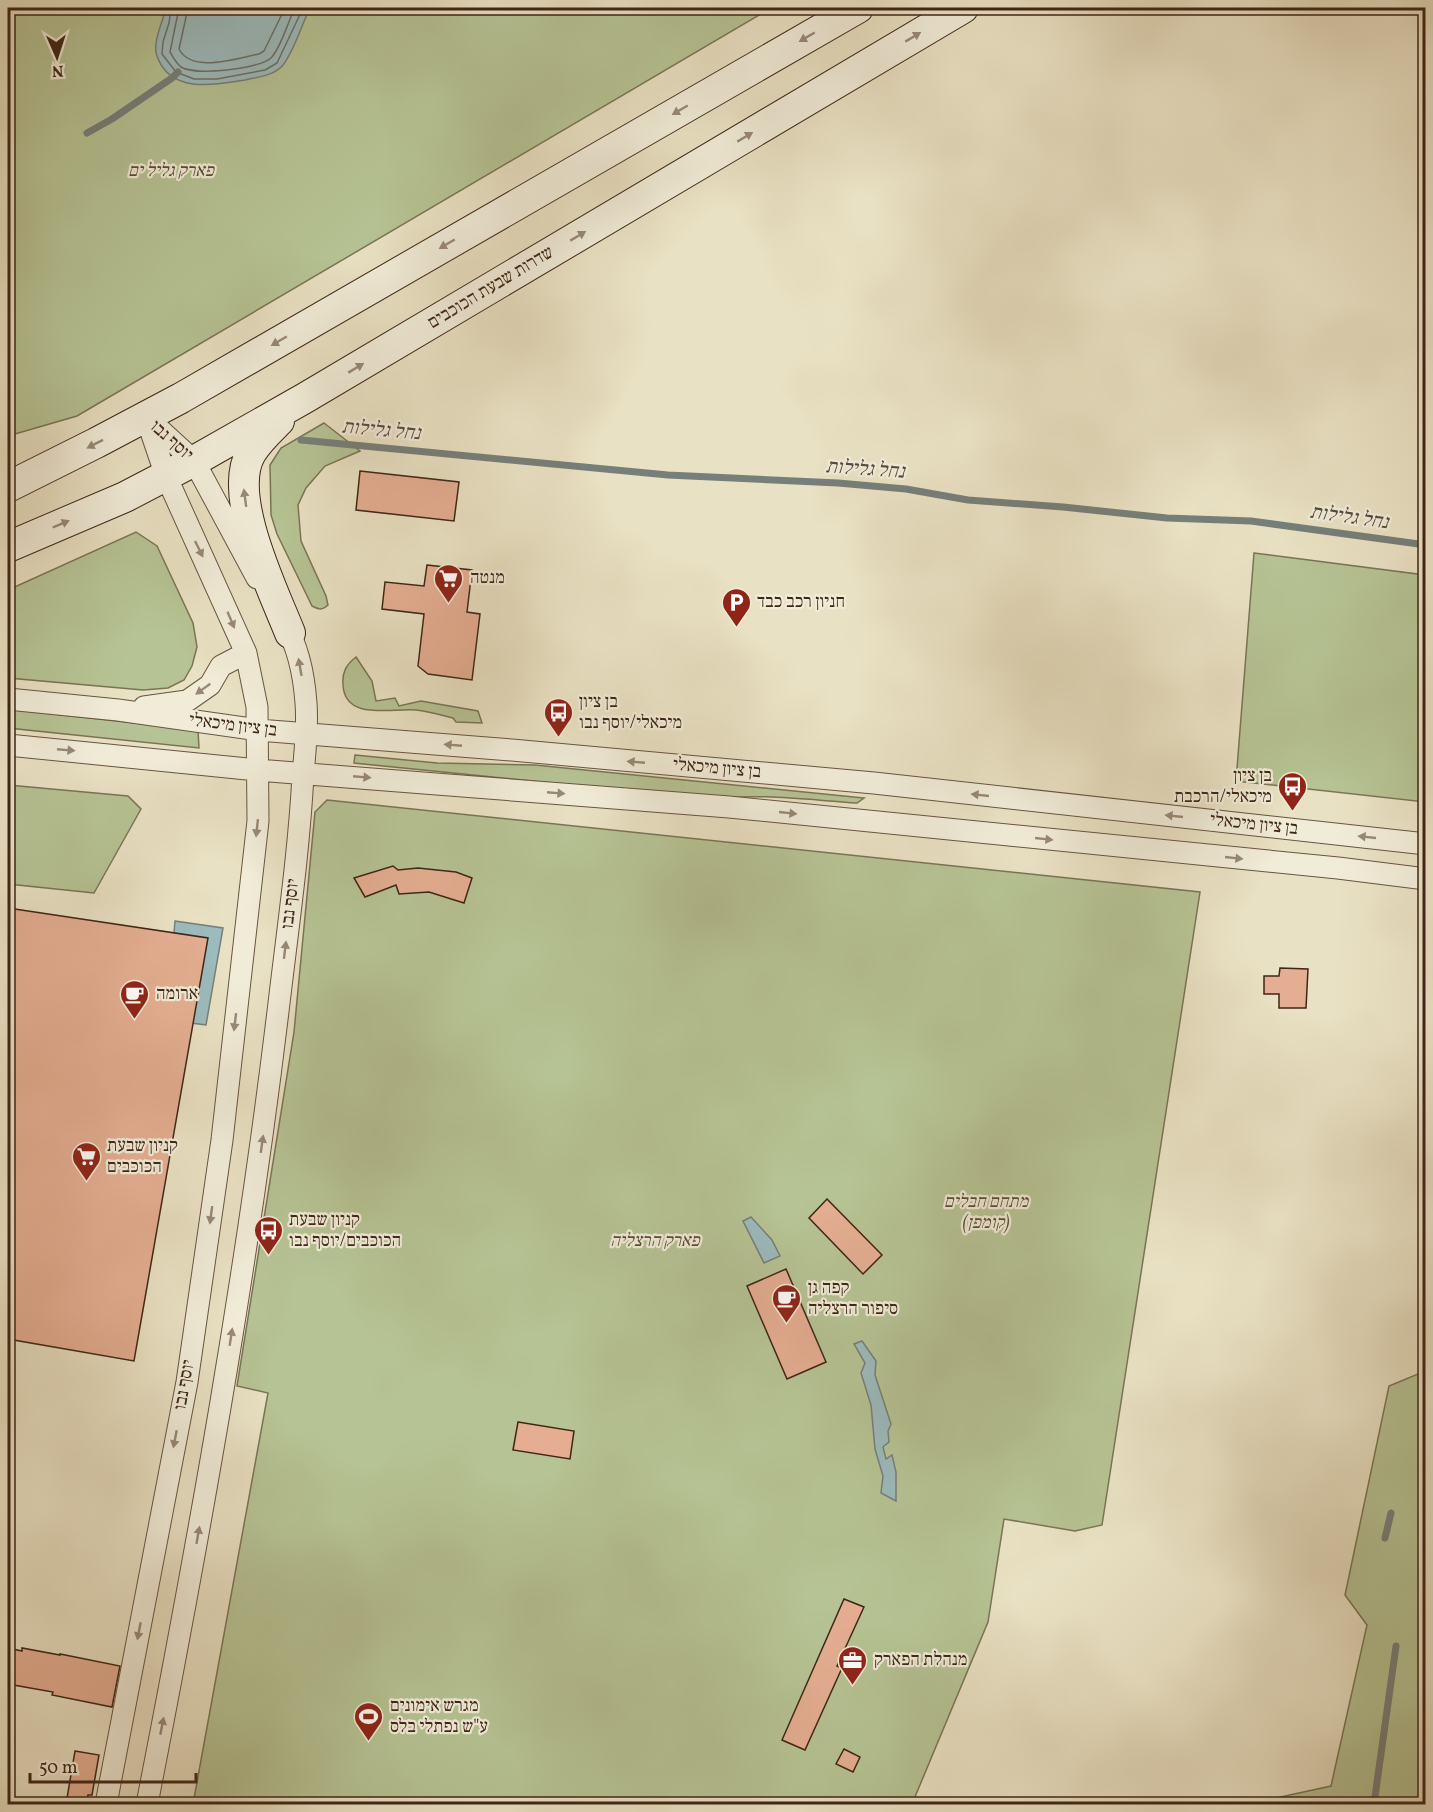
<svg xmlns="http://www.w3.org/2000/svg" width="1433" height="1812" viewBox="0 0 1433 1812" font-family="Vollkorn,'Frank Ruhl Libre',serif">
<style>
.green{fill:#b6c394;stroke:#7a7455;stroke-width:1.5}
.water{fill:#9cbbbd;stroke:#767f7a;stroke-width:1.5}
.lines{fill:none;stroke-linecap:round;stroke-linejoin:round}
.shore{stroke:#6d706a;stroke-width:1.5}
.stream{stroke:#767f7a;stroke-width:7}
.building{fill:#e5ae92;stroke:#3e2516;stroke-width:1.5}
.street-casing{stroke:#695441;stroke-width:23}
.secondary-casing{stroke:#3e2516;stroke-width:32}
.street{stroke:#f1ecd8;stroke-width:21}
.secondary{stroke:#f1ecd8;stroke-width:30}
.oneway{fill:#988877}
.labels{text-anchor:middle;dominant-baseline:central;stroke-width:4.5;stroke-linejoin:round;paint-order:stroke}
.park-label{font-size:18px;font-style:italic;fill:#5c4c36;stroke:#f1ecd8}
.street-label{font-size:18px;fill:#3e2516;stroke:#f1ecd8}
.poi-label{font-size:18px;fill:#3e2516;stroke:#f1ecd8;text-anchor:start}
.water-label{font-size:20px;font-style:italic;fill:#564a40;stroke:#f1ecd8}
</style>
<rect width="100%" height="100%" fill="#e9e1c3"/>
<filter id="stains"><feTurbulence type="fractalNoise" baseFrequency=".00333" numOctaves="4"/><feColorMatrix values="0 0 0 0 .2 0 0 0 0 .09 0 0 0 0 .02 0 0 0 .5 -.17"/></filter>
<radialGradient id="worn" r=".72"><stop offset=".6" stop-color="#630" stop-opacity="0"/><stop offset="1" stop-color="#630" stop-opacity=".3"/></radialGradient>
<path class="green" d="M8,8H771L77,416L8,436Z
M324,423L360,451L325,466L306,488L298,505L301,541L326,596L328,605C322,611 318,609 312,606L277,534L271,515L270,465L281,448Z
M136,532L157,546L193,623L197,647L192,666L184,680L168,688L143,690L8,678V590Z
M1254,553L1425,575V802L1236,781Z
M356,657L372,681L376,701L395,698L399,706L421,701L478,711L482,723L456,722L453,718C441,715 428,711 416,710C391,708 345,721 343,685C342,672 346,665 356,657Z
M8,709L198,730L199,748L8,728Z
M355,755L437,763L535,765L864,798L857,803C808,800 759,793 710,799L354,763Z
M8,785L128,796L141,809L94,893L8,884Z
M327,800L1200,892L1102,1525L1075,1531L1004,1519L988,1622L912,1804H193L268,1393L237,1386L294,1032L315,812Z
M1425,1371V1804H1248L1331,1786L1367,1625L1345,1595L1389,1386Z"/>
<path class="water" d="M166,8H310C301,26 295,49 283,65C274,76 257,77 245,80C215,85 170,94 157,56C152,43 163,21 166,8Z
M175,921L223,928L206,1025L191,1023L174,933Z
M751,1217L772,1240L780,1256L764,1263L743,1221Z
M862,1341L876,1361L875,1375L891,1424L888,1431L889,1442L883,1447L886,1459L892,1455L896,1472V1501L881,1493L883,1476L875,1449L871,1405L861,1373L865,1363L854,1344Z"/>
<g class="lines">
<path class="shore" d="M171,8L169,23L163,42L162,54L176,72L194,79H217L265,70L277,63L303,8
M179,8L170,52C173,57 176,63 181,67C196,76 259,69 271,58C281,48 288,21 295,8
M188,8L179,49C192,74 237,58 259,54L264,51L285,8"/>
<path class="stream" d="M87,133L112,119L172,78L178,72
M301,440L668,475L838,483L906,489L968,500L1063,507L1167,518L1251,521L1426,545
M1385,1538L1391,1513
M1357,1804L1374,1799
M1374,1804L1396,1646"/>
</g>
<path class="building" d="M360,471L459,482L454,521L356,510Z
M427,565L472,570L467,612L480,614L472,680L428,674L418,666L424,614L382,609L385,582L424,586Z
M393,866L398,870L418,868L456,872L472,878L464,903L429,892L399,894L396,885L365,897L354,878Z
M8,908L208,938L134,1361L8,1339Z
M1280,968L1308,969L1306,1008H1279V994H1264V976H1279Z
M827,1199L882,1255L863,1274L809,1218Z
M786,1269L826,1362L787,1379L747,1286Z
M518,1422L574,1431L570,1459L513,1450Z
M844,1599L864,1607L837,1666L842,1668L805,1750L782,1740Z
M8,1648L22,1651V1648L60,1655V1654L120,1666L112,1707L52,1695L53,1692L8,1684Z
M844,1749L860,1757L853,1772L836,1764Z
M75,1751L99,1755L92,1795H88L86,1804H66Z"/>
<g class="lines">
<defs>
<path id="street" d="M146,417L194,461L257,578
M8,699L118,710L258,730L512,750L874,783L1426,844
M144,707L187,701L210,685L221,666L246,653
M8,745L257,770L729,807L1338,868L1426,879
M106,1804L187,1382L222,1140L258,821L257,707L246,653L166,476L147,420
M147,1804C199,1538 247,1272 279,1003C288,927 299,851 303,775C305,751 308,727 306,703C304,675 298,646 284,623"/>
<path id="secondary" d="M279,421C269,431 258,441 251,453C226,495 273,590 290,633
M8,487L96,443L181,398L858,8
M8,547L125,497L194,461L305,398L963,8"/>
</defs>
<use href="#street" class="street-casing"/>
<use href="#secondary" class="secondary-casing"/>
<use href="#street" class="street"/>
<use href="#secondary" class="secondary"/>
</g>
<defs><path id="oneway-solid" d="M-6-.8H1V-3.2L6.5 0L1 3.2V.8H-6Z" transform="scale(1.5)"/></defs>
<g class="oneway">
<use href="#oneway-solid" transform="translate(807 37) rotate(150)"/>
<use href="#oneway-solid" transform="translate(913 37) rotate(-31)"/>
<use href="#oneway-solid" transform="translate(680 110) rotate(150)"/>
<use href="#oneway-solid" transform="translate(745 137) rotate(-31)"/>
<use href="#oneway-solid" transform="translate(578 236) rotate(-31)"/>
<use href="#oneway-solid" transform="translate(447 244) rotate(150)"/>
<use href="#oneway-solid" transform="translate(279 341) rotate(150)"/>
<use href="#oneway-solid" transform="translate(356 368) rotate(-31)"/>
<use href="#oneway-solid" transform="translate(95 444) rotate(153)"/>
<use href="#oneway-solid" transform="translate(245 498) rotate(-98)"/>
<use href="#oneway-solid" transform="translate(61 524) rotate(-23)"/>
<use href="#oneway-solid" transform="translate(199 549) rotate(64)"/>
<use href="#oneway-solid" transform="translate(231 620) rotate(67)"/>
<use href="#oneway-solid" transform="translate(300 667) rotate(-100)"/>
<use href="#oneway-solid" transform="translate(203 689) rotate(144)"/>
<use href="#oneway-solid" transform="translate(453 745) rotate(-175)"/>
<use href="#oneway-solid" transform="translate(66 750) rotate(5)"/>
<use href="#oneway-solid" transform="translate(636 762) rotate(-175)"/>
<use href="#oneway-solid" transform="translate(362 777) rotate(5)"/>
<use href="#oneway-solid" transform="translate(556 793) rotate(5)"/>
<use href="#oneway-solid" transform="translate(980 795) rotate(-174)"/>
<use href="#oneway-solid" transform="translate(788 813) rotate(6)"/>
<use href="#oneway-solid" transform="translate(1174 816) rotate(-174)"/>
<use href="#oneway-solid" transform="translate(257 828) rotate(96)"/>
<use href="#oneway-solid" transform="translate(1367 837) rotate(-174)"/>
<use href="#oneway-solid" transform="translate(1044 839) rotate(6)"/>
<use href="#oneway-solid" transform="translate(1234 858) rotate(6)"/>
<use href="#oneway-solid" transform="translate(285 950) rotate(-83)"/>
<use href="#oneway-solid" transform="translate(235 1022) rotate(97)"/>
<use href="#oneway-solid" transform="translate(262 1144) rotate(-82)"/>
<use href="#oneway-solid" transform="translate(211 1215) rotate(98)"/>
<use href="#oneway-solid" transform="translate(231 1337) rotate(-81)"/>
<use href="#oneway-solid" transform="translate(175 1439) rotate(101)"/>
<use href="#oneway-solid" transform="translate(198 1535) rotate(-80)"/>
<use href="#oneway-solid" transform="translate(139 1631) rotate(101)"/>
<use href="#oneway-solid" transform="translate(162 1726) rotate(-79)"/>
</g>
<defs>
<symbol id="supermarket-pin" viewBox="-11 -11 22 30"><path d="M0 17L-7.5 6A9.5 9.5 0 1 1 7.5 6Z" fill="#8f2418" stroke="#f1ecd8"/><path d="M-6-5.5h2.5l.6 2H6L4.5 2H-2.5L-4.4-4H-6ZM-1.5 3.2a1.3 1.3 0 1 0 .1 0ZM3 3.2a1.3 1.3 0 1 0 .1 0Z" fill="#fff"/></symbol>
<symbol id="parking-pin" viewBox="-11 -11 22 30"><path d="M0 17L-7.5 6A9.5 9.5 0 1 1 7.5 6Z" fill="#8f2418" stroke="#f1ecd8"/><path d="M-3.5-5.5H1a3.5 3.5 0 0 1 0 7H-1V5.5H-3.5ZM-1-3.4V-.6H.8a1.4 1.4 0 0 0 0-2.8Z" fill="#fff"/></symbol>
<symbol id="bus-pin" viewBox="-11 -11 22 30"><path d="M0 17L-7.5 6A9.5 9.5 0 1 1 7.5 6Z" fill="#8f2418" stroke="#f1ecd8"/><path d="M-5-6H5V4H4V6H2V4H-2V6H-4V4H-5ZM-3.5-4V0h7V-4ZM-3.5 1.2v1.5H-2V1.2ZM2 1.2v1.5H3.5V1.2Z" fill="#fff"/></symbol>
<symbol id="cafe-pin" viewBox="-11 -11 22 30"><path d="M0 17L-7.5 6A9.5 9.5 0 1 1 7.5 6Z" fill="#8f2418" stroke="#f1ecd8"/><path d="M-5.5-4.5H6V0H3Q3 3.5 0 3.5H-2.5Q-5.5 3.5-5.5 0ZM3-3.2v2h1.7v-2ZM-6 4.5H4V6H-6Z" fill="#fff"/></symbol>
<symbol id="office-pin" viewBox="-11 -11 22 30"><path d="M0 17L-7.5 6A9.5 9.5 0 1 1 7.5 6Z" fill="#8f2418" stroke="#f1ecd8"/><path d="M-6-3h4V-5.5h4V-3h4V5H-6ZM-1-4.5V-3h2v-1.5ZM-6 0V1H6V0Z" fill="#fff"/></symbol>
<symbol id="stadium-pin" viewBox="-11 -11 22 30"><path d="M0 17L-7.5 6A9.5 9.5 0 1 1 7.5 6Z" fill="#8f2418" stroke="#f1ecd8"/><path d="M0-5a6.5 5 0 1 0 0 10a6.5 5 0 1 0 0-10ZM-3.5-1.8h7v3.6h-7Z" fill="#fff"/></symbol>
</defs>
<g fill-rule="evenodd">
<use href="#supermarket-pin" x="432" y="562" width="33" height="45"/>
<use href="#parking-pin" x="720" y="586" width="33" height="45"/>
<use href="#bus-pin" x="542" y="696" width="33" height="45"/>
<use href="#bus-pin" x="1276" y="770" width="33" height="45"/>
<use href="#cafe-pin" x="118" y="978" width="33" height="45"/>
<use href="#supermarket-pin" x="70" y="1140" width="33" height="45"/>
<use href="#bus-pin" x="252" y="1214" width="33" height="45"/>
<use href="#cafe-pin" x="770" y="1282" width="33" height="45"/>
<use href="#office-pin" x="836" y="1644" width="33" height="45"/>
<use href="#stadium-pin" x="352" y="1700" width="33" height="45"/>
</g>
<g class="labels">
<g class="park-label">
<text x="171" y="171">פארק גליל ים</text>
<text x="986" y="1202">מתחם חבלים<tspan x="986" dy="21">(קומפן)</tspan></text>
<text x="655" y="1241">פארק הרצליה</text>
</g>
<g class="street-label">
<text transform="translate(491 288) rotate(-31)">שדרות שבעת הכוכבים</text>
<text transform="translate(171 441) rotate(42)">יוסף נבו</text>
<text transform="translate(233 726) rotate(7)">בן ציון מיכאלי</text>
<text transform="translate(717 769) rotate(5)">בן ציון מיכאלי</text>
<text transform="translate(1254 825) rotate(6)">בן ציון מיכאלי</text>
<text transform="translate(291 904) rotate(-83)">יוסף נבו</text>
<text transform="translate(185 1385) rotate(-80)">יוסף נבו</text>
</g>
<g class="poi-label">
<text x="470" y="578">מנטה</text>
<text x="757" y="602">חניון רכב כבד</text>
<text x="579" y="702">בן ציון<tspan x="579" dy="21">מיכאלי/יוסף נבו</tspan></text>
<text x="1272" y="776" text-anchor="end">בן ציון<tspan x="1272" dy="21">מיכאלי/הרכבת</tspan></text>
<text x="156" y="994">ארומה</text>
<text x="107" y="1146">קניון שבעת<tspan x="107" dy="21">הכוכבים</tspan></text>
<text x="289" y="1220">קניון שבעת<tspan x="289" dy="21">הכוכבים/יוסף נבו</tspan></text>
<text x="808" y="1288">קפה גן<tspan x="808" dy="21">סיפור הרצליה</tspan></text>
<text x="874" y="1660">מנהלת הפארק</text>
<text x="390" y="1706">מגרש אימונים<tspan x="390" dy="21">ע"ש נפתלי בלס</tspan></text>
</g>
<g class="water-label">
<text transform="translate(381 431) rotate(5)">נחל גלילות</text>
<text transform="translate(865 470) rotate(4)">נחל גלילות</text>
<text transform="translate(1349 518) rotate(8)">נחל גלילות</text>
</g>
</g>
<rect width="1433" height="1812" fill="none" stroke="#e9e1c3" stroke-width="30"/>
<rect x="9" y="9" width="1415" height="1794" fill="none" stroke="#3e2516" stroke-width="3"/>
<rect x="15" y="15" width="1403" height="1782" fill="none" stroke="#3e2516" stroke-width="1.5"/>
<g transform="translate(57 57) rotate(177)" stroke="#f1ecd8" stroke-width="4.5" paint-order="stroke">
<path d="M0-4.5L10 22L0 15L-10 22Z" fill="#3e2516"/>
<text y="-9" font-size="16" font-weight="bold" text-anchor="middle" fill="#3e2516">N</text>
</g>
<path d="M30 1773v9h166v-9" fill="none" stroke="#3e2516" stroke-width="3"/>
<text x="39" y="1773" font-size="18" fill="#3e2516" stroke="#f1ecd8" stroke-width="4.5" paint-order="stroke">50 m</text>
<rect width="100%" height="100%" filter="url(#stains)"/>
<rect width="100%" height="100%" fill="url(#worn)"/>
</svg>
